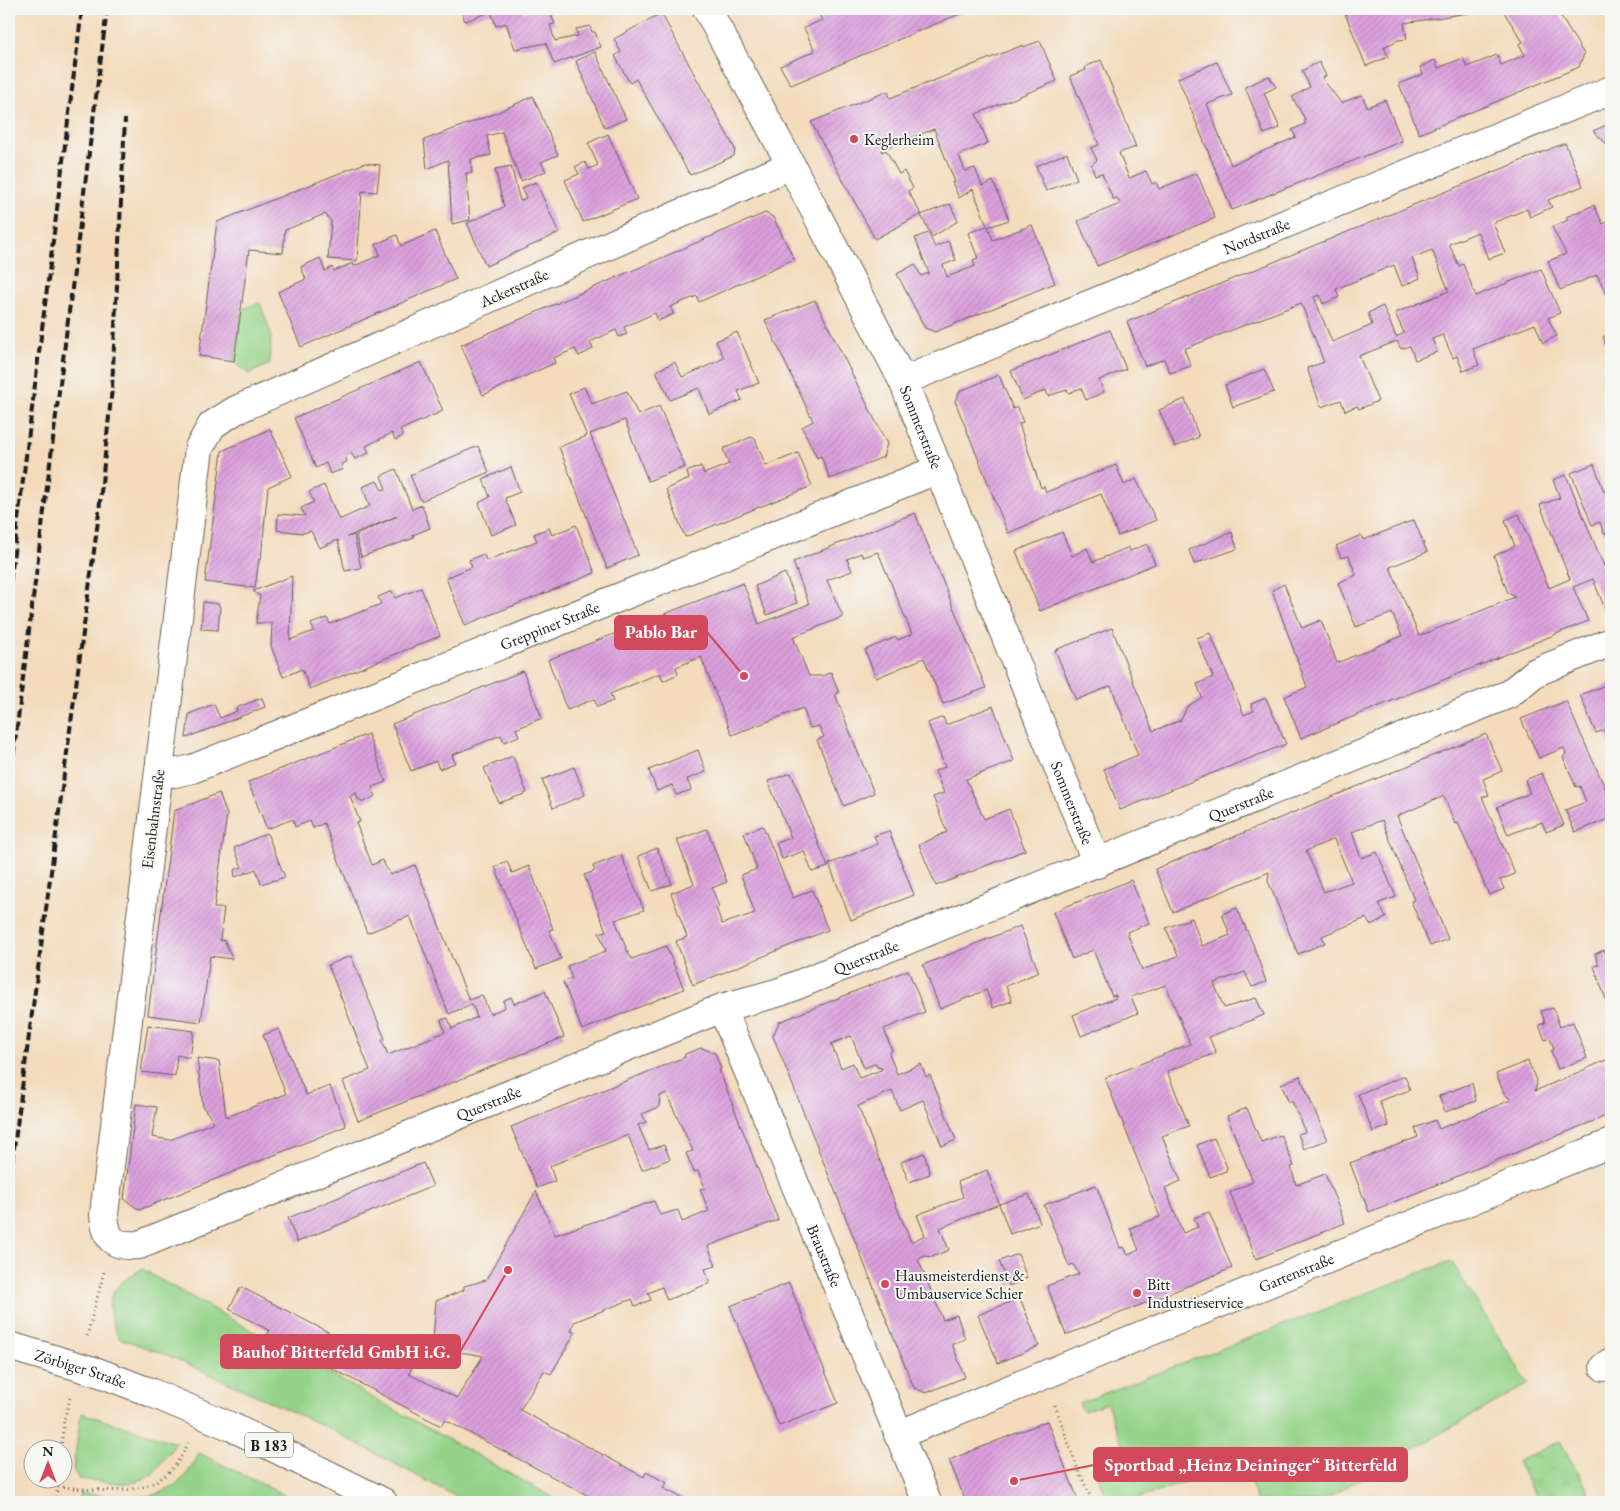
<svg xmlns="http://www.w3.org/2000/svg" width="1620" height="1511" viewBox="0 0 1620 1511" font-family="'EB Garamond',serif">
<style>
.green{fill:#94d388;stroke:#587852}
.park{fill:url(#park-tufts);stroke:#587852}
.building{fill:url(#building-hatch);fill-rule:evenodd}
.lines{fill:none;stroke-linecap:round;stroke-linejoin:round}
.minor-casing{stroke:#675f54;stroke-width:30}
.primary-casing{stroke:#675f54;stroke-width:30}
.path{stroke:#675f54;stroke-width:3;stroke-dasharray:1 4;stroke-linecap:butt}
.minor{stroke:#fff;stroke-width:28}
.primary{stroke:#fff;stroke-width:28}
.rail{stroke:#1c1c1c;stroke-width:4;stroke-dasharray:8 4;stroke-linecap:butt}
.primary-bridge-casing{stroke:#675f54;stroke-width:30;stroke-linecap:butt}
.primary-bridge{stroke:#fff;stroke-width:28}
.poi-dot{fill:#d1495b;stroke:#f6f6f2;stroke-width:2}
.labels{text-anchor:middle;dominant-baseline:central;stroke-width:4;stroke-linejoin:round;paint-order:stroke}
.shield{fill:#f6f6f2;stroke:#5d5d5c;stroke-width:1}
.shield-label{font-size:15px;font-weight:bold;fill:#1c1c1c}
.poi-label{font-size:16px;fill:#1c1c1c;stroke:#f6f6f2;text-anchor:start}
.street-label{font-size:16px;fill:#1c1c1c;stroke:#f6f6f2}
.leader{fill:none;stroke:#d1495b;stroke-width:2}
.callout-dot{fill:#d1495b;stroke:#f6f6f2;stroke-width:2}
.callout{fill:#d1495b;stroke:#d1495b;stroke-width:2}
.callout-label{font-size:18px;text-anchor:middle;font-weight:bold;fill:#fff}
</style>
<defs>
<pattern id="park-tufts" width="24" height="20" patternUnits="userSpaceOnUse" patternTransform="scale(1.25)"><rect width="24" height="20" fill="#94d388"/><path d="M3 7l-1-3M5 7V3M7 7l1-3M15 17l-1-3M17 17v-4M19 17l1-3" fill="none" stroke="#7fb575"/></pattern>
<pattern id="building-hatch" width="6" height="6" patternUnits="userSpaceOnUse" patternTransform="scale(1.25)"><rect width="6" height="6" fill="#dca0dd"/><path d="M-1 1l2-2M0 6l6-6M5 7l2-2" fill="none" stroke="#bc89bd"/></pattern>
</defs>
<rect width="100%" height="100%" fill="#f6f6f2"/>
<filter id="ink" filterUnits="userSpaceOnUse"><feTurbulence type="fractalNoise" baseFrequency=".02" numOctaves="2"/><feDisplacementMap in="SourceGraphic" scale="10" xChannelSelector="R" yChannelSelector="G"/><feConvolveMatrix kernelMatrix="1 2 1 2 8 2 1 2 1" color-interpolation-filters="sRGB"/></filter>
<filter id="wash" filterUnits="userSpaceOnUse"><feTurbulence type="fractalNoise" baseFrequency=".0096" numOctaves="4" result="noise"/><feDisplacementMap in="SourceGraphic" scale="20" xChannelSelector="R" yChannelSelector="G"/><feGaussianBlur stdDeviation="1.12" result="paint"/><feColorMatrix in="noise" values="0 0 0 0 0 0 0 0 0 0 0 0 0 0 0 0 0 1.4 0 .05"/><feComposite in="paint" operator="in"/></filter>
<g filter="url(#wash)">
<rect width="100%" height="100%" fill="#f3dbbc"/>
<path class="green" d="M260,303L271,334L270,364L248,374L234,361L240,318L244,308Z
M1451,1261L1528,1384L1320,1502H1257L1244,1462L1128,1502H1108L1093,1466L1124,1450L1107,1403L1083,1411L1079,1403Z
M142,1269L159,1279L561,1502H466L326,1427L167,1355L119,1338C102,1303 107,1288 142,1269Z
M81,1413L176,1443L151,1476L129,1484L79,1479L73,1470Z
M199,1453L298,1502H77L81,1493C130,1499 176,1507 199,1453Z"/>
<path class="park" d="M1560,1441L1589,1492L1570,1502H1538L1517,1462Z"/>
<g id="blocks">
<path class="building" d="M460,9H523L524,12L531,9H548L555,24L550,25L555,41L578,36L576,29L590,26L592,32H595L601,47L554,64L546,43L515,49L506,23L496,26L491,12L465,21Z
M817,9H971L791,85L780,66L815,51L804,28L822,20Z
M1375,9H1487V10L1404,23L1407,39L1398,40L1384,47L1388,57L1366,66L1345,13Z
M1502,9H1556L1584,54L1579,67L1419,134L1399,84L1423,74L1420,67L1435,60L1438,68L1463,58L1467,67L1497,55L1501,65L1525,55L1519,44L1523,42Z
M661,13L735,149L734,156L690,175L636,79L630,83L615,56L621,52L614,39Z
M1040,41L1057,81L976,114L988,143L959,155L965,171L975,168L982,186L993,181L1009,220L988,227L993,240L1032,225L1055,283L935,332L925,328L897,274L915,264L921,276L929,273L915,238L928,233L935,247L948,241L956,260L943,265L947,277L975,266L973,260L978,258L968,233L987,226L973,189L959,198L952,182H955L934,129L881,150L882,152L886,150L899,174L904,171L913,188L908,191L921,214L875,239L811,122L888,91L890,98L1023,45V47Z
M595,52L626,119L605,128L576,61Z
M1101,60L1136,147L1119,153L1129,178L1146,171L1152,184L1156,182L1159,189L1197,173L1215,218L1097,266L1078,221L1120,204L1117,198L1113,199L1102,173L1095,175L1091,165L1097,160L1091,148L1099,145L1070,76L1086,70L1085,67Z
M1217,62L1232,95L1207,104L1231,165L1296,137L1292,130L1305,124V119L1292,97L1310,87L1302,71L1319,62L1326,76L1322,78L1341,103L1362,95L1367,107L1385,100L1402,141L1232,210L1178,78Z
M1269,76L1276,87L1264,93L1280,128L1264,134L1245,87Z
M533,96L558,155L541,162L546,171L521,181L502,132L487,136L491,155L471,159L472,173H466L470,220L452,224L448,160L427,169L424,140L494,114Z
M1611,123V148L1593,131Z
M608,134L637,199L583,222L565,180L579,174L575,167L585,162L589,169L598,165L588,143Z
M1565,143L1583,186L1548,200L1552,207L1530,217L1527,209L1493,223L1505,253L1488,259L1478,232L1449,244L1459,266L1463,264L1476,296L1541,269L1560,313L1548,318L1557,336L1543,343L1535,324L1473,349L1479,365L1463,371L1457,356L1453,358L1443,335L1432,339L1437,352L1415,360L1410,346L1401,349L1397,341L1359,356L1378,401L1359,409L1357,406L1345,411L1341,400L1321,407L1307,368L1324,362L1301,303L1184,349L1191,366L1170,373L1164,359L1145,366L1127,322ZM1432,250L1449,291L1395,313L1404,333L1396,337L1383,306L1368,313L1372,325L1332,342L1314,297L1320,295L1323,304L1339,297L1336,289L1394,265L1402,286L1420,278L1412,258Z
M1067,153L1077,179L1046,191L1036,166Z
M365,163L380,165L377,192L362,191L357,261L328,259L331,221L325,214L285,230L283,253L249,250L234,361L199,356L217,222Z
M511,166L520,201L526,198L522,188L536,182L559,233L486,266L467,223L504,207L495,169Z
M950,204L958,221L932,237L921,215Z
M1594,205L1603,224L1611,220V303L1597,275L1560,290L1548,261L1566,254L1552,227L1568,220L1566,217Z
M765,213L773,217L794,259L699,302L697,296L670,307L674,314L658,321L655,313L624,327L627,334L619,337L616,330L590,342L593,349L579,356L575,349L553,358L555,363L483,395L461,345Z
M435,231L456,279L301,347L278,292L306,279L301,267L320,258L325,271L332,267L334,271L353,263L354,266L380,255L376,244L397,235L401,246Z
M815,300L887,444L883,457L830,479L821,456L817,458L802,427L813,421L765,320Z
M1110,330L1126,369L1099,380L1104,392L1086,400L1081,388L1069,393L1067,390L1048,396L1046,390L1023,400L1011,371Z
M737,332L759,383L738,391L742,400L709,414L699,388L670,400L656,371L675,362L682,377L699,370L724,358L716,341Z
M1611,333V355L1603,337Z
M421,362L443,411L400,430L403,436L395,440L392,433L366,446L369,453L355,459L351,453L345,455L347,462L341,464L343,469L330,474L326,463L316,468L294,418Z
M1264,369L1274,392L1233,407L1225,385Z
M999,375L1013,409L1017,407L1023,422L1019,424L1041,488L1044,486L1046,492L1116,465L1124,485L1136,479L1156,520L1118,536L1101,494L1008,533L955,401L960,391Z
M584,387L592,404L627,391L638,415L659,406L685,467L648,481L625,420L590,434L638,555L607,568L559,447L587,436L569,394Z
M1185,399L1199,437L1175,447L1159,410Z
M270,429L292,476L268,487L261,559H259L255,588L205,582L222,451Z
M751,437L755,439L766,466L798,453L812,486L685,537L666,489L689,479L687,472L701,466L704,474L729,464L723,449Z
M478,446L489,472L421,501L410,475Z
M1594,464L1604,492L1611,489V531L1604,534L1600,522L1592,525L1571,473Z
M511,467L520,492L505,498L516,525L491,535L479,503L490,497L483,479Z
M396,469L412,509L422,505L430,528L413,535L414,538L361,557L356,535L397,516L347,537L354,535L361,568L345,571L338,540L319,548L311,531L303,533L277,530L278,514L305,516L301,508L314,502L309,492L324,485L339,520L370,506L362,487L377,481L382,490L386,489L381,476Z
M1566,475L1604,566L1611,563V612L1607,614L1593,579L1573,587L1588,621L1301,738L1284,697L1307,687L1272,590L1284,584L1302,628L1321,620L1337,663L1402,636L1392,613L1356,627L1338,583L1356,575L1349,556L1341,558L1336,546L1361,535L1363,540L1414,520L1427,552L1390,567L1419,636L1515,597L1508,593L1494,556L1515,546L1505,520L1519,514L1549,588L1570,579L1540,505L1560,498L1553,480Z
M915,513L986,688L943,704L924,658L876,678L865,650L896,637L898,640L912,634L878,552L863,557L861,553L847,559L852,571L827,580L843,617L793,637L809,676H822L831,672L839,693L835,694L874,793L844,806L817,740L824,737L819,726L810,728L803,708L732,735L701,657L676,667L678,674L663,681L660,673L610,694L613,701L597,707L594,699L567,710L548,660L743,583L759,624L809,604L793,562Z
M576,525L595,573L465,625L446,578L472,567L469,560L484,554L486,561L537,541L534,534L549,528L552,535Z
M1062,532L1072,556L1087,548L1093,562L1129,547L1130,551L1147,544L1155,564L1040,611L1016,551Z
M1232,532L1237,549L1194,564L1189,550Z
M785,573L797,603L767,615L755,586Z
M292,576L290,640L314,631L311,624L327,618L330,624L381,604L378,597L392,591L395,598L421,588L440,636L310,689L302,669L283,677L271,646L272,623H256L260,596L253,591Z
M203,602L218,604L220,607L218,630L201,629Z
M1112,628L1153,731L1181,720L1187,707L1202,697L1197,684L1213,677L1197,638L1210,633L1244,715L1254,711L1251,704L1266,698L1286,744L1120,810L1104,769L1138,755L1111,686L1076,700L1055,650Z
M523,671L542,718L516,729L519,736L504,742L501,735L452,755L455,763L439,769L436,761L411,771L392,724Z
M1611,683V747L1604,730L1596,733L1580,695Z
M262,698L265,707L186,738L189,714L214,704L220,718L237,711L236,708Z
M1566,701L1611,801V818L1575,832L1565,810L1586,802L1580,786L1576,787L1563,757L1566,754L1564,748L1539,758L1521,719Z
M993,706L1014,761L966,779L984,819L1009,809L1025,850L936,886L919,845L947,832L933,797L944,793L935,771L945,767L928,723L943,717L946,725Z
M368,734L386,782L372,787L375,796L364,802L358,799L356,793L350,796L360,822L356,823L372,865L382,860L390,875L415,865L469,1000L482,995L490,1014L505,1007L503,1001L511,997L514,1004L545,991L564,1037L358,1121L343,1081L370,1070L328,965L351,956L385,1039L382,1040L388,1055L445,1032L441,1020L448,1018L452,1029L477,1017L472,1004L449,1014L410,916L367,933L324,823L313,828L310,821L295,827L293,819L267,829L248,782Z
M1486,734L1502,771L1483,779L1489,795L1482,797L1515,874L1500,880L1504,889L1489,895L1458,823L1455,824L1444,796L1397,816L1448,939L1430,946L1411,901L1414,900L1382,820L1352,832L1361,858L1377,852L1396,897L1379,903L1386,918L1370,925L1366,918L1322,936L1325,943L1298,954L1268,881L1269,872L1173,912L1155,869ZM1334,839L1352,882L1324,892L1306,851Z
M698,750L706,772L687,779L691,790L676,795L672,785L657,791L649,770Z
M513,756L527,793L499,803L484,768Z
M574,767L585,795L553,808L542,780Z
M791,773L828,867L812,872L804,851L782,859L776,843L791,838L768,781Z
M1542,773L1564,825L1546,832L1542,822L1508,835L1497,807L1530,793L1525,780Z
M219,793L227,815L214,908H224L220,940L225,941L232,959L210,956L201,1022L148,1015L174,811Z
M763,826L793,898L812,890L828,930L693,985L676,941L687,937L671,893L694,884L677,840L707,829L727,882L712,888L719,907L716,908L722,924L755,913L741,875L757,869L744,833Z
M889,831L914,895L851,920L829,864L878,844L874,836Z
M267,833L285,877L261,884L256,869L235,877L234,870L242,867L234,848Z
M657,848L672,884L652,891L638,856Z
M621,855L644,910L615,920L629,955L632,959L666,946L684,989L582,1030L563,982L572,978L567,966L606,951L599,933L606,931L584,875L595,871L593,866Z
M507,861L512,873L529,866L553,929L549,930L561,959L536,969L495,867Z
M1131,880L1149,923L1127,932L1142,970L1178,956L1166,928L1192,918L1202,946L1230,935L1222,914L1237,908L1253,944L1266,982L1252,987L1245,972L1214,983L1224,1008L1256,998L1264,1015L1209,1037L1216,1053L1167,1071L1189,1126L1162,1136L1181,1181L1165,1188L1183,1233L1198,1227L1194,1218L1209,1212L1232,1268L1066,1335L1047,1286L1079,1274L1073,1264L1069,1266L1044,1205L1096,1185L1120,1248L1124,1247L1128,1255L1139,1250L1130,1228L1160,1217L1105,1078L1190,1044L1166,985L1131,997L1138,1013L1081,1036L1073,1015L1116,998V995L1112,996L1093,950L1072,959L1053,912Z
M1020,926L1039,972L1006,986L1012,1001L993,1008L986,990L940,1009L923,965Z
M1604,950L1611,968V1014L1594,966L1599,965L1595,954Z
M908,970L925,1012L884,1029L892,1051L889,1053L897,1074L921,1064L926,1077L930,1075L956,1140L942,1146L923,1100L900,1110L892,1091L858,1106L883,1169L882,1171L911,1242L925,1235L917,1215L963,1197L958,1182L987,1170L999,1204L940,1228L949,1250L932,1257L925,1256L918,1259L943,1320L957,1315L965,1339L952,1344L965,1377L926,1393L914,1388L773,1036L779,1022ZM851,1036L864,1068L876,1063L877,1067L882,1068L881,1070L859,1078L853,1063L841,1068L831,1044Z
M1553,1008L1560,1027L1573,1022L1587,1058L1558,1069L1551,1051L1554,1049L1550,1038L1545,1040L1539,1025L1545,1023L1541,1011Z
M148,1025L194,1031L190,1058L177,1055L175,1076L141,1072Z
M279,1029L306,1095L330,1086L346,1126L139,1210L124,1199L136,1104L157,1107L152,1137L170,1140L214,1122L203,1107L197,1058L219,1061L226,1117L286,1094L263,1035Z
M701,1048L715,1053L721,1069L719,1070L778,1220L708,1246L716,1266L705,1269L710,1283L667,1300L662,1287L648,1293L651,1300L635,1306L632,1299L574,1322L571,1331L575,1333L551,1374L544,1371L520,1410L644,1477L646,1472L667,1483L663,1488L690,1502H600L445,1420L441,1426L267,1334L270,1331L229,1309L241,1287L390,1364L394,1357L412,1367L409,1374L457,1398L483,1356L467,1353L432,1352L436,1301L464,1290V1286L486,1280L536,1191L555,1235L654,1201L660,1215L678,1210L682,1222L709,1211L700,1189L705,1188L698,1171L694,1172L686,1153L693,1151L666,1093L660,1096L659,1107L642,1114L646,1122L638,1125L649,1150L664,1145L670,1159L642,1170L628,1135L550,1166L555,1181L537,1188L511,1127L685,1057V1054Z
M1611,1058V1114L1369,1212L1350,1163L1418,1137L1415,1128L1435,1120L1439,1129L1511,1100L1504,1093L1496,1074L1528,1061L1537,1083L1535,1091Z
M1300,1076L1327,1140L1304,1149L1298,1134L1305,1132L1292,1101L1289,1103L1281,1084Z
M1405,1076L1410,1090L1379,1101L1389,1126L1373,1132L1358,1094Z
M1472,1083L1476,1101L1445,1112L1439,1096Z
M1247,1108L1261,1142L1281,1135L1294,1166L1291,1167L1296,1185L1325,1174L1345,1223L1256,1259L1230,1192L1253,1182L1227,1116Z
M1214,1138L1227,1167L1226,1171L1210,1177L1197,1145Z
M924,1153L930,1174L909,1182L901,1162Z
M423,1163L433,1186L297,1242L288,1218Z
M1029,1194L1040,1223L1010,1234L999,1204Z
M1018,1254L1027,1278L1009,1286L999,1261Z
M789,1283L838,1403L779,1426L730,1306Z
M1020,1298L1039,1346L998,1363L978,1315Z
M1047,1421L1079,1502H966L949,1460Z"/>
</g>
</g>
<g filter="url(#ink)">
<use href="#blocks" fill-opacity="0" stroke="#675f54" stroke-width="1"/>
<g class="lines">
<defs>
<g id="minor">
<path id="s1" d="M707,9L791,165L903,381L1097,864"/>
<path id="s2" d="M791,165L236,410L212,425L199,448L104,1214C106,1240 113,1247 139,1245L722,1008L780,992L1509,694L1536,672L1611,642"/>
<path id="s3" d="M903,381L1611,90"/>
<path id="s4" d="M159,771L175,773L192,769L939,469"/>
<path id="s5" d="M722,1008L927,1502"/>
<path d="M1604,1367L1611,1362"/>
<path id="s6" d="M898,1435L1611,1143"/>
</g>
<path id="primary" d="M152,1393L232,1427L383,1502"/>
</defs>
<use href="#minor" class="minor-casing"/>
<use href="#primary" class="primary-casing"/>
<path class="path" d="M87,1336L104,1272
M1055,1405L1078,1470L1093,1502
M61,1448L64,1420L70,1398
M58,1487C111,1490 162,1504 188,1443
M56,1502L58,1478"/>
<use href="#minor" class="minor"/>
<use href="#primary" class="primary"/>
<path class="rail" d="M9,592L82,9
M9,790L107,9
M9,1185L98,521L112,388L125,119"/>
<defs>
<g id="primary-bridge">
<path id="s7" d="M9,1346L100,1373L152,1393"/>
</g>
</defs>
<use href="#primary-bridge" class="primary-bridge-casing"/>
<use href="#primary-bridge" class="primary-bridge"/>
</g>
</g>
<g class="poi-dot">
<circle cx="854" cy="139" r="5"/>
<circle cx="885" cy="1284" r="5"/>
<circle cx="1137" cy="1293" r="5"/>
</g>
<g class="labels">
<rect class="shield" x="245" y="1432.5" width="48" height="25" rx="4"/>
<g class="shield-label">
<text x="269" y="1445">B 183</text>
</g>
<g class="poi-label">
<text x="864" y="139">Keglerheim</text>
<text x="895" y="1275">Hausmeisterdienst &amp;<tspan x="895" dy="18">Umbauservice Schier</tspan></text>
<text x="1147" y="1284">Bitt<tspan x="1147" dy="18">Industrieservice</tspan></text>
</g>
<g class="street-label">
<text stroke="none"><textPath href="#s3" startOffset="382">Nordstraße</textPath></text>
<text transform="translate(514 288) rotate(-24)">Ackerstraße</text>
<text stroke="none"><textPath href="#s1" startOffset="470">Sommerstraße</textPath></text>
<text stroke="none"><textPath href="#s4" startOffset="419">Greppiner Straße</textPath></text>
<text stroke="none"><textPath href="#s1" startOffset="875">Sommerstraße</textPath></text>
<text stroke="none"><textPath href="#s2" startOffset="2676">Querstraße</textPath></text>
<text transform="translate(153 819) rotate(-83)">Eisenbahnstraße</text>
<text stroke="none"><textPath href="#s2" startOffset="2271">Querstraße</textPath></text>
<text stroke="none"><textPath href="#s2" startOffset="1866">Querstraße</textPath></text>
<text stroke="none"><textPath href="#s5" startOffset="268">Braustraße</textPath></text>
<text stroke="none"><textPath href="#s6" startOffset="430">Gartenstraße</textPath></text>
<text stroke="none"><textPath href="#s7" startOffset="75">Zörbiger Straße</textPath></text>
</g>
</g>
<path class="leader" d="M744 676L707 632M508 1270L460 1352M1014 1481L1094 1465"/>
<g class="callout-dot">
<circle cx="744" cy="676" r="5"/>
<circle cx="508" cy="1270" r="5"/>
<circle cx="1014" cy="1481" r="5"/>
</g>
<g class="callout">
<rect x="615" y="616" width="92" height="33" rx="5"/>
<rect x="221" y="1335" width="239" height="33" rx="5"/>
<rect x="1094" y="1448" width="313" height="33" rx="5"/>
</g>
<g class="callout-label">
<text x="661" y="638">Pablo Bar</text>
<text x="341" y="1358">Bauhof Bitterfeld GmbH i.G.</text>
<text x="1251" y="1471">Sportbad „Heinz Deininger“ Bitterfeld</text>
</g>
<rect width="1620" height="1511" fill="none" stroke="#f6f6f2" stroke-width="30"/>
<g transform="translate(48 1464)"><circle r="24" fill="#f6f6f2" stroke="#9f9f9c"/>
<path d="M0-4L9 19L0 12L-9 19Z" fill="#d1495b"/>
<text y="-8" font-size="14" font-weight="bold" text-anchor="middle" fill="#1c1c1c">N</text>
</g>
</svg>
